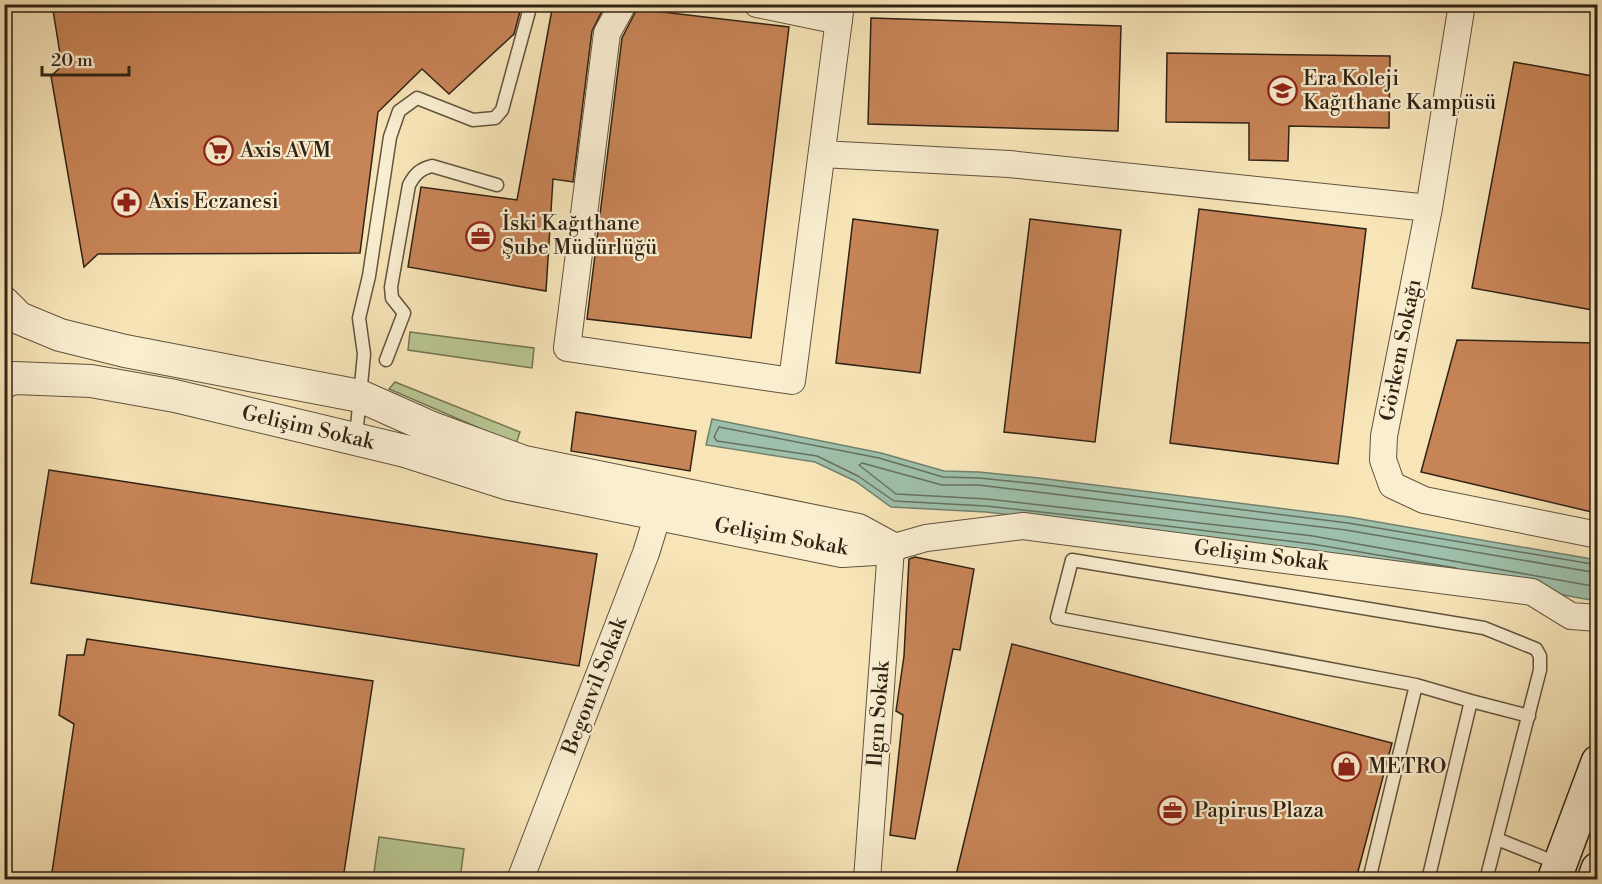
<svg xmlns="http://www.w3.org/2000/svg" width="1602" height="884" viewBox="0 0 1602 884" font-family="'Libre Bodoni',serif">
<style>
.green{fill:#b8c692;stroke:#747453;stroke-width:1.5}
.water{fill:#9ebfaa;stroke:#72806e;stroke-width:1.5}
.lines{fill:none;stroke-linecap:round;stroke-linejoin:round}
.shore{stroke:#67705f;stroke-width:1.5}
.building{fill:#c78457;stroke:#302214;stroke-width:1.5}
.service-casing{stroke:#62533d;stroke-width:15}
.minor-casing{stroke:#62533d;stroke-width:28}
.tertiary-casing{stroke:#62533d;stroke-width:34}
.secondary-casing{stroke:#302214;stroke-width:36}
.service{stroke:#faeed1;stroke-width:12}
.minor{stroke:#faeed1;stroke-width:26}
.tertiary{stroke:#faeed1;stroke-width:32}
.secondary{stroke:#faeed1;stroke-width:33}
.labels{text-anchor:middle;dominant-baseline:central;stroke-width:4.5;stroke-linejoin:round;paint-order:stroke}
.poi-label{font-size:21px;fill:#302214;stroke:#faeed1;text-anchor:start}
.street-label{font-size:21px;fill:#302214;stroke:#faeed1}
</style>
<rect width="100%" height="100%" fill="#f7e5b8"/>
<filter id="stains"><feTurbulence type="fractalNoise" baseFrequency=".00333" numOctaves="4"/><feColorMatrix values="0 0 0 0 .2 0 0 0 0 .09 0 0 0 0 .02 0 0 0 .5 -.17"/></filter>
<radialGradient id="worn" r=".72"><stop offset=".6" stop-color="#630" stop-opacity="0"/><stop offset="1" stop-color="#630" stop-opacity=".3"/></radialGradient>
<path class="green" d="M410,332L534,348L532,368L408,350Z
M395,382L520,432L516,444L389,389Z
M379,837L464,849L460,879H373Z"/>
<path class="water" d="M712,419L881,453L944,471L979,472L1039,478L1349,517L1597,560V601L1311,550L986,512L891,507L855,481L815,462L706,445Z"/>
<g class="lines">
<path class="shore" d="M1456,568L1312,544L1167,526L986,506L894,501L858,476L817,456L717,441L714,437L719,427L879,458L943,477L979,478L1038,484L1348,523L1598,565
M1598,573L1346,530L1037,492L978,485H942L862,463L859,465L896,494L987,499L1313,536L1598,587"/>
</g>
<path class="building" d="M52,4H522L514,34L449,94L422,69L378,112L360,253L98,254L84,267L51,76L62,66Z
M553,4L605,5L592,31L573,182L553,179L546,291L408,267L421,187L517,200Z
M637,9L789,27L751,338L587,319L622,38Z
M871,18L1121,26L1118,131L868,124Z
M1167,53L1390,56L1389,128L1289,126L1288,161L1249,160V123L1166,122Z
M1514,62L1598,77V311L1472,288Z
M1199,209L1366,229L1338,464L1170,443Z
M853,219L938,230L920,373L836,363Z
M1030,219L1121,230L1095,442L1004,432Z
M1457,340L1598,343V490L1592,512L1421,472Z
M576,412L696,431L690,471L571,451Z
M49,470L597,554L579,666L31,583Z
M915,557L974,569L960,650L953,649L915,839L890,835L903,715L896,711L904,656L909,559Z
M87,639L373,681L343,879H51L74,724L59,715L67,655H84Z
M1012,644L1392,743L1356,879H955Z"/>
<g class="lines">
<defs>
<path id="service" d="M386,360L404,313L392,298L391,287L409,185C415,174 420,169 432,166L497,185
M356,437L364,354L359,318L369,276L390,137L399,111L417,98L473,120L495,118L502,110L531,4
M1471,701L1416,685L1057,618L1072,560L1484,628L1536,649L1540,656V670L1486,880
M1497,839L1557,863
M1369,880L1416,685
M1428,880L1471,701L1529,716"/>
<path id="minor" d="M623,4L607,33L567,348L792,381L841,4
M757,4L839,21
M1462,4L1429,208L1384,436L1383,460L1392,485L1424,500L1598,535
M822,154L1009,164L1429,208
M520,880L646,553L663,498
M867,880L891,548L926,538L1023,526L1532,592L1571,616L1598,618"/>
<path id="tertiary" d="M4,303L19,318L60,335L125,351L360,396L432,428L524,462L858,530L891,548
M4,382L14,378L91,381L175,396L405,451L509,484L842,551L891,548"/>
<path id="secondary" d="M1554,880L1598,762
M1594,880L1598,869"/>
</defs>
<use href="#service" class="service-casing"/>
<use href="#minor" class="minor-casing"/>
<use href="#tertiary" class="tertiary-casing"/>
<use href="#secondary" class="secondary-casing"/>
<use href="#service" class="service"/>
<use href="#minor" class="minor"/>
<use href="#tertiary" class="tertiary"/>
<use href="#secondary" class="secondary"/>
</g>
<defs>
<symbol id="school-ring" viewBox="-11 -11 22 22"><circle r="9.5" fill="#faeed1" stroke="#8f2418" stroke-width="1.5"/><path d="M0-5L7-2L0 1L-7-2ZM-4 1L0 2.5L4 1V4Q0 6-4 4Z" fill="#8f2418"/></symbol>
<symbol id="supermarket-ring" viewBox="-11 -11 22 22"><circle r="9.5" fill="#faeed1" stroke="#8f2418" stroke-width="1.5"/><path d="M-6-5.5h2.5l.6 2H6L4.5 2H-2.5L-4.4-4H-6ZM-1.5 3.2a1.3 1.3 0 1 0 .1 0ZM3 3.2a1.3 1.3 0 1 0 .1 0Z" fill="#8f2418"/></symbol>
<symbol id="pharmacy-ring" viewBox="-11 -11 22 22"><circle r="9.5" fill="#faeed1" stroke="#8f2418" stroke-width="1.5"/><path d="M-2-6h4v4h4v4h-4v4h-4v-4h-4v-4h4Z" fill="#8f2418"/></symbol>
<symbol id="office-ring" viewBox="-11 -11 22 22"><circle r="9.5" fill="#faeed1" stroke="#8f2418" stroke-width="1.5"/><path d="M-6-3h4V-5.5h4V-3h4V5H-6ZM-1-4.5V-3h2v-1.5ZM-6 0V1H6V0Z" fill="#8f2418"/></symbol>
<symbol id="shop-ring" viewBox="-11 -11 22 22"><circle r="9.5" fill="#faeed1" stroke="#8f2418" stroke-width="1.5"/><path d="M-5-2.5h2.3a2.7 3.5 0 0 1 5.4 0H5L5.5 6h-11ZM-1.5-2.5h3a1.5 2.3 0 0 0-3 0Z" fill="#8f2418"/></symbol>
</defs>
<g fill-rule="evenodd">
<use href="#school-ring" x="1266" y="74" width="33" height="33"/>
<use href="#supermarket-ring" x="202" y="134" width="33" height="33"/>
<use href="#pharmacy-ring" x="110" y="186" width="33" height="33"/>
<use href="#office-ring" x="464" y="220" width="33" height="33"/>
<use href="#shop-ring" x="1330" y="750" width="33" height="33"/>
<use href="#office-ring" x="1156" y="794" width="33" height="33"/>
</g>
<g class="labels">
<g class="poi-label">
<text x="1303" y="79">Era Koleji<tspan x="1303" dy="24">Kağıthane Kampüsü</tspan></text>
<text x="240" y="151">Axis AVM</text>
<text x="148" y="202">Axis Eczanesi</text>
<text x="502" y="224">İski Kağıthane<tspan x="502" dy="24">Şube Müdürlüğü</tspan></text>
<text x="1368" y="767">METRO</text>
<text x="1194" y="811">Papirus Plaza</text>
</g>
<g class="street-label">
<text transform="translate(1401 350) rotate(-79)">Görkem Sokağı</text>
<text transform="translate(308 428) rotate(13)">Gelişim Sokak</text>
<text transform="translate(781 537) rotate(10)">Gelişim Sokak</text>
<text transform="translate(1261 556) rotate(7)">Gelişim Sokak</text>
<text transform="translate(595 686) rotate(-69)">Begonvil Sokak</text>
<text transform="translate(879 714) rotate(-86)">Ilgın Sokak</text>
</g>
</g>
<rect width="1602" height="884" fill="none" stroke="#f7e5b8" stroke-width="24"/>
<rect x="6" y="6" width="1590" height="872" fill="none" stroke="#302214" stroke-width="3"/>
<rect x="12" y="12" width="1578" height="860" fill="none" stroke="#302214" stroke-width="1.5"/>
<path d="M42 66v9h87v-9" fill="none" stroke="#302214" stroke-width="3"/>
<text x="51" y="66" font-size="18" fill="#302214" stroke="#faeed1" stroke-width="4.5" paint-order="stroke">20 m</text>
<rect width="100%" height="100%" filter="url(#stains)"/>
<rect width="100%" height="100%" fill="url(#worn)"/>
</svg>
